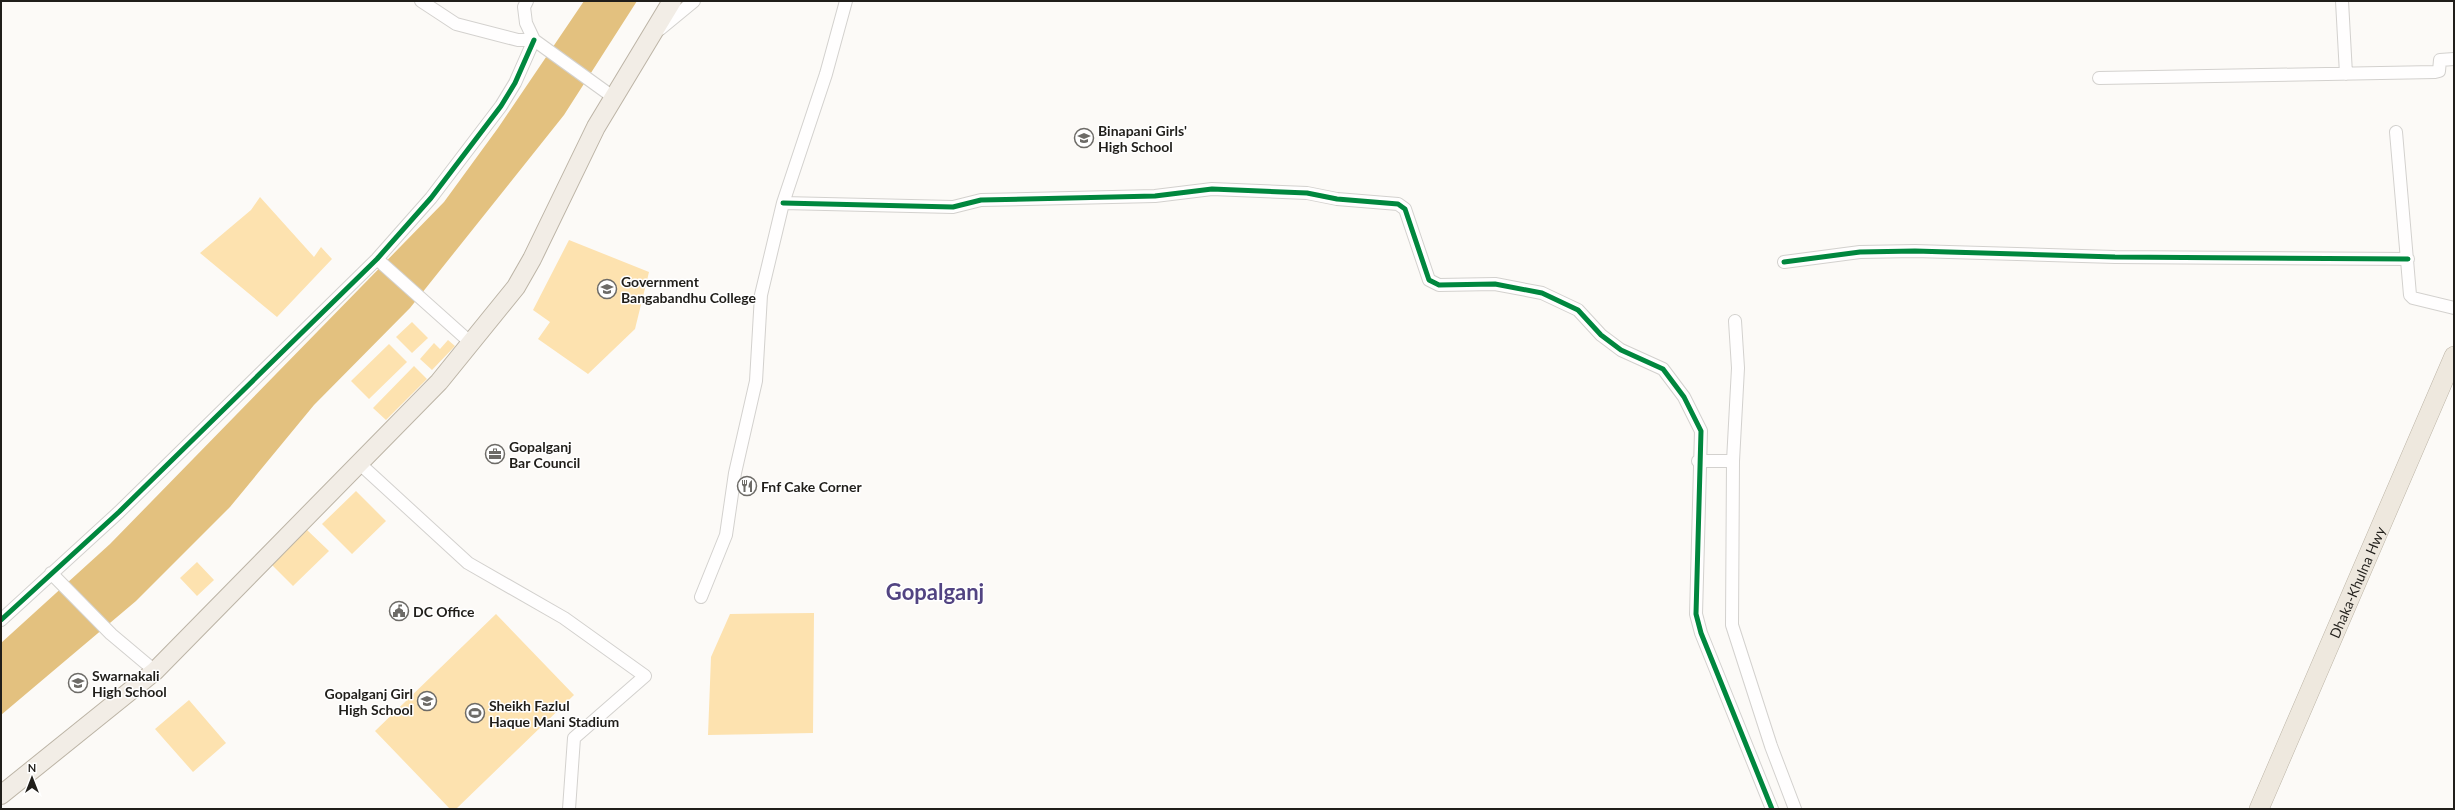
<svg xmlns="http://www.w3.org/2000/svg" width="2455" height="810" viewBox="0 0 2455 810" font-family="Lato,sans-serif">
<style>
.green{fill:#fde2af}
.water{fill:#e3c17f}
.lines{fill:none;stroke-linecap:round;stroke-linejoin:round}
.minor-casing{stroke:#d3d1ce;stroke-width:14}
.primary-casing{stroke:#bcb4a6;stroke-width:20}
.trunk-casing{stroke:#bcb4a6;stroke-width:20}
.minor{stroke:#fffefe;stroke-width:12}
.primary{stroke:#f2ede6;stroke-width:18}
.trunk{stroke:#eee8de;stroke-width:19}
.cycleway-casing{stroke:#fff;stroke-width:8}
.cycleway{stroke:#00873e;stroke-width:5}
.labels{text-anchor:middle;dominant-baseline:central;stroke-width:3;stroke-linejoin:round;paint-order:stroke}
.poi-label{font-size:14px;font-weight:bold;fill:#201e1a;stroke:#fff;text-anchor:start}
.street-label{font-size:14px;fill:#201e1a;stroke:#fff}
.town-label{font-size:22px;font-weight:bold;fill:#524482;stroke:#fff}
</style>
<rect width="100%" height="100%" fill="#fcfaf7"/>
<path class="green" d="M260,197L314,257L321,247L332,259L277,317L200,253L251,210Z
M569,240L649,272L635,329L588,374L538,339L550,322L533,310Z
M412,322L428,338L412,353L396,337Z
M448,340L455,346L432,370L420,359L434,343L440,349Z
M389,344L407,362L369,399L351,381Z
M414,366L427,379L386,420L373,408Z
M356,491L386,521L352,554L322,524Z
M306,529L329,551L293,586L271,564Z
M197,562L214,580L197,596L180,578Z
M814,613L813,733L708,735L711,657L730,614Z
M496,614L574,695L456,809H450L375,731Z
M189,700L226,743L193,772L155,729Z"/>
<path class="water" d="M584,1H637L564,115L410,308L314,405L230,507L136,601L1,715V643L110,544L444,202L498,128Z"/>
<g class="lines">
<defs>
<path id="minor" d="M421,1L456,24L518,40H534
M527,1L524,7L526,23L534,40L613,97
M2342,1L2346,74
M660,29L694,1
M2099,78L2435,72L2439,71L2440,60L2454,59
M2396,132L2410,295L2413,298L2454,308
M783,203L953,207L981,200L1155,196L1212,189L1307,193L1337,199L1398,204L1405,209L1429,280L1439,285L1495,284L1542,293L1578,310L1601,335L1621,350L1663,369L1684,397L1701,431L1696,614L1701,633L1772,809
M377,259L471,343
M1784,262L1860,252L1915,251L2115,257L2408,259
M1698,461H1733L1732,625L1771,746L1795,809
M1733,461L1738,368L1735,321
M360,464L468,563L564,618L645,676L574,738L569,809
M51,573L111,634L155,671
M701,597L726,535L735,473L756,381L761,295L783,203L826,74L846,1
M1,620L119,512L377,259L431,198L501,106L515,83L534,40"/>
<path id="primary" d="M1,795L155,671L439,382L516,287L532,259L596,127L672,1"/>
<g id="trunk">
<path id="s1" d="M2259,809L2454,356"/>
</g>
</defs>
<use href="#minor" class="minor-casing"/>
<use href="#primary" class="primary-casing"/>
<use href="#trunk" class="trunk-casing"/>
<use href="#minor" class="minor"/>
<use href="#primary" class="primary"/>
<use href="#trunk" class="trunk"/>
<defs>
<path id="cycleway" d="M783,203L953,207L981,200L1155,196L1212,189L1307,193L1337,199L1398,204L1405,209L1429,280L1439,285L1495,284L1542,293L1578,310L1601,335L1621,350L1663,369L1684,397L1701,431L1696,614L1701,633L1772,809
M1784,262L1860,252L1915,251L2115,257L2408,259
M1,620L119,512L377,259L431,198L501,106L515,83L534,40"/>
</defs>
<use href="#cycleway" class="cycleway-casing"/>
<use href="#cycleway" class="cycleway"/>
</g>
<defs>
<symbol id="school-ring" viewBox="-11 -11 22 22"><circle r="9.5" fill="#fff" stroke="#6d6b67" stroke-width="1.5"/><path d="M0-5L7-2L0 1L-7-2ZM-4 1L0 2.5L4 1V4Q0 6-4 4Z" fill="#6d6b67"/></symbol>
<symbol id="university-ring" viewBox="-11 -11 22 22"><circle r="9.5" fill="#fff" stroke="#6d6b67" stroke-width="1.5"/><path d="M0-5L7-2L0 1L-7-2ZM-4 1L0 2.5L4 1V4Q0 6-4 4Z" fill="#6d6b67"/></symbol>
<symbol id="office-ring" viewBox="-11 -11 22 22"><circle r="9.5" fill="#fff" stroke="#6d6b67" stroke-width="1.5"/><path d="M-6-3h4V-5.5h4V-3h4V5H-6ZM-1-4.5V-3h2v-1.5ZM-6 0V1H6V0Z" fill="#6d6b67"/></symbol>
<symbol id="restaurant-ring" viewBox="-11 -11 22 22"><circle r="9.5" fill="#fff" stroke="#6d6b67" stroke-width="1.5"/><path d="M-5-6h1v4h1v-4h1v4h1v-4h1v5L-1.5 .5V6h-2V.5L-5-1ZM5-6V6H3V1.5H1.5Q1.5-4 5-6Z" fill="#6d6b67"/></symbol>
<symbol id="civic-ring" viewBox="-11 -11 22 22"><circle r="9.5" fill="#fff" stroke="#6d6b67" stroke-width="1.5"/><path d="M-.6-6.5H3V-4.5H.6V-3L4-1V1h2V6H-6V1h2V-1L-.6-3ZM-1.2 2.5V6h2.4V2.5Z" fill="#6d6b67"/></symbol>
<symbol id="stadium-ring" viewBox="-11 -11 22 22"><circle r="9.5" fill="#fff" stroke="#6d6b67" stroke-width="1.5"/><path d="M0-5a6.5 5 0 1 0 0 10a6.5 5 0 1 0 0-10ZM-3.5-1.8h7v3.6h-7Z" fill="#6d6b67"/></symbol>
</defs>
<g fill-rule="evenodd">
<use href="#school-ring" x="1073" y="127" width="22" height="22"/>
<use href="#university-ring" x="596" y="278" width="22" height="22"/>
<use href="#office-ring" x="484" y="443" width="22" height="22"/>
<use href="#restaurant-ring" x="736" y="475" width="22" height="22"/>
<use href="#civic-ring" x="388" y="600" width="22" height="22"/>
<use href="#school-ring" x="67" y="672" width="22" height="22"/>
<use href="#school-ring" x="416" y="690" width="22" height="22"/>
<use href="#stadium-ring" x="464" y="702" width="22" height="22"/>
</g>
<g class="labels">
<g class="poi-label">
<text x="1098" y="130">Binapani Girls'<tspan x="1098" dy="16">High School</tspan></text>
<text x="621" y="281">Government<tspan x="621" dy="16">Bangabandhu College</tspan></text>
<text x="509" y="446">Gopalganj<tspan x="509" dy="16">Bar Council</tspan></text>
<text x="761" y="486">Fnf Cake Corner</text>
<text x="413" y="611">DC Office</text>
<text x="92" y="675">Swarnakali<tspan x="92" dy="16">High School</tspan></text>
<text x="413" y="693" text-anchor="end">Gopalganj Girl<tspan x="413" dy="16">High School</tspan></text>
<text x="489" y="705">Sheikh Fazlul<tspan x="489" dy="16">Haque Mani Stadium</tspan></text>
</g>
<g class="street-label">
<text stroke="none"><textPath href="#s1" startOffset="247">Dhaka-Khulna Hwy</textPath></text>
</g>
<g class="town-label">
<text x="935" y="591">Gopalganj</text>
</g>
</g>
<rect width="2455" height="810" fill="none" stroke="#201e1a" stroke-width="4"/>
<g transform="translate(32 778)" stroke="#ffffff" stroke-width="3" paint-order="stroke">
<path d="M0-3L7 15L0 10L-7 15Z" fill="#201e1a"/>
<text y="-6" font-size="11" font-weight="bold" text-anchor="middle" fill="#201e1a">N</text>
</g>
</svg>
